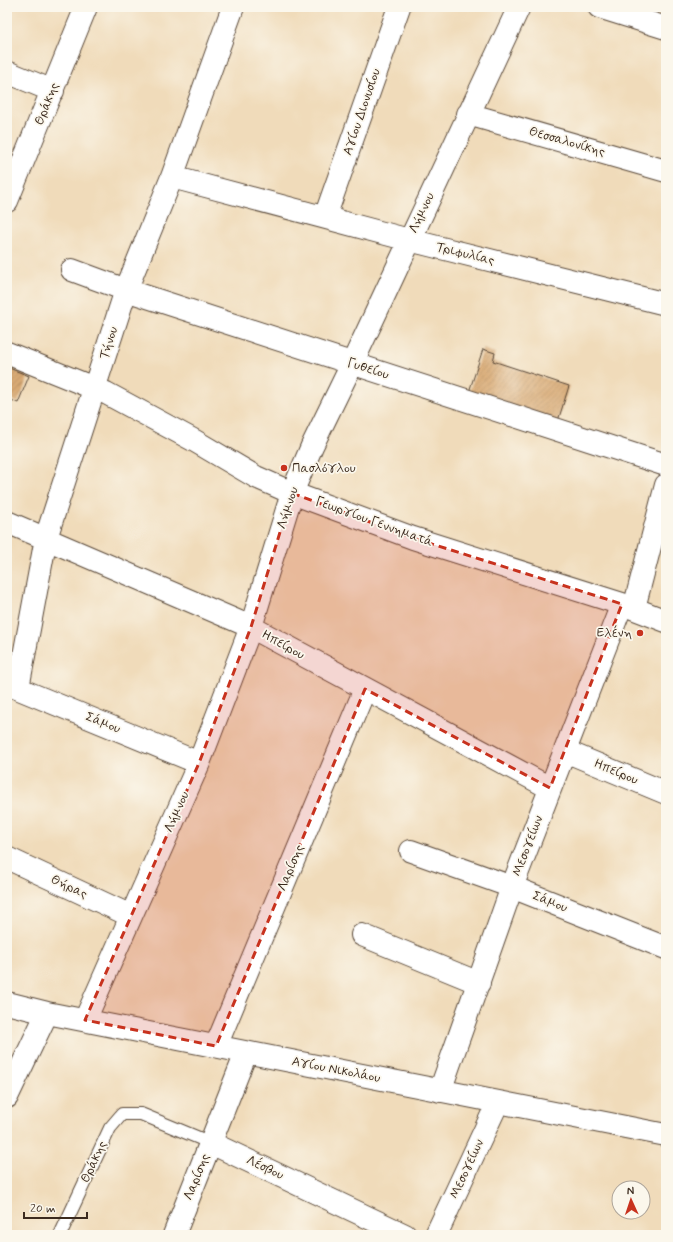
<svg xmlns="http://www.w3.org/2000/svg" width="673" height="1242" viewBox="0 0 673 1242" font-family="Mynerve,sans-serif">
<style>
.building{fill:url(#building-hatch)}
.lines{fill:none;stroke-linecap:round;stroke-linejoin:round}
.lane-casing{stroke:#564535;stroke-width:14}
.street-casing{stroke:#564535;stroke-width:24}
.lane{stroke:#fff;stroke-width:12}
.street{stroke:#fff;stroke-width:22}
.marked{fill:#c8321e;fill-opacity:0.2;stroke:#c8321e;stroke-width:3;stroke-dasharray:8 5;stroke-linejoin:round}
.poi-dot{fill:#c8321e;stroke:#fbf7ec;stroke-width:1.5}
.labels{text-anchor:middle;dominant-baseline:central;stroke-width:3.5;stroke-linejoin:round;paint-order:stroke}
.street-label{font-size:13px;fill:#3b2a1e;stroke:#fbf7ec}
.poi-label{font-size:13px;fill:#3b2a1e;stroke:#fbf7ec;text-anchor:start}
</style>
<defs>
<pattern id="building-hatch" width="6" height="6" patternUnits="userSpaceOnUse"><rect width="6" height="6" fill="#d9aa75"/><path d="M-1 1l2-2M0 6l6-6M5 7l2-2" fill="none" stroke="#b18b5f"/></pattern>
</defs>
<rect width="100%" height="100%" fill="#fbf7ec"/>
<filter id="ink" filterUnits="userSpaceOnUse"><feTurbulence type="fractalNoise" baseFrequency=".025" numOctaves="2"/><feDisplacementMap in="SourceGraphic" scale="8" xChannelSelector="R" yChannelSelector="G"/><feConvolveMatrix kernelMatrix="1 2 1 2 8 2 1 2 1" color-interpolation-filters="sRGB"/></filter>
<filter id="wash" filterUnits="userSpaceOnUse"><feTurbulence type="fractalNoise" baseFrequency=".012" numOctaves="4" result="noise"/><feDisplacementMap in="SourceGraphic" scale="16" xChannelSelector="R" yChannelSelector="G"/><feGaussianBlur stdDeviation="0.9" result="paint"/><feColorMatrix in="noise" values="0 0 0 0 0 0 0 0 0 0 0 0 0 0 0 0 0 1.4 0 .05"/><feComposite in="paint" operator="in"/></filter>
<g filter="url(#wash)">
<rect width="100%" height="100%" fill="#f0dbba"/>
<g id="blocks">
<path class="building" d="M483,349L495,353L493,361L569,386L557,424L468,395Z
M9,368L29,376L18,403L7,398Z"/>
</g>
</g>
<g filter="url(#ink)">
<use href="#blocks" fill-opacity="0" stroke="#564535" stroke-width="1"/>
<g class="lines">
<defs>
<path id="lane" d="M60,1235L110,1128L122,1114H141L211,1143"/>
<path id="street" d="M599,7L666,28
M7,72L53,91
M468,114L666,171
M172,177L409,240L666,304
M7,201L86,7
M325,217L399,7
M72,270L126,290L666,465
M7,353L106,393L195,441L256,477L292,493L413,538L622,604L666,621
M7,522L251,627L550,788
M634,608L666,485
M7,684L199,763
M18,688L46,538L126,290L172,177L233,7
M565,751L666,793
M411,851L512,887L666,948
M7,858L131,916
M362,935L479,983
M7,1003L47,1013L666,1135
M85,1020L199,763L251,627L292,493L312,446L352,364L519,7
M216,1046L365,689
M440,1091L512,887L622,604
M7,1097L47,1013
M211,1143L405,1235
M174,1235L246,1053
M436,1235L498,1102"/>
</defs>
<use href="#lane" class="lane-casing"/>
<use href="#street" class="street-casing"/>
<use href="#lane" class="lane"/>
<use href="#street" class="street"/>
</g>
</g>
<path class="marked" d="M292,493L413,538L622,604L550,788L365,689L216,1046L85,1020L199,763L251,627Z"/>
<g class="poi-dot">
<circle cx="284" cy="468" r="4"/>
<circle cx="640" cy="633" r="4"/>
</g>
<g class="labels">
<g class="street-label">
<text transform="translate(47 104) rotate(-68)">Θράκης</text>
<text transform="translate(362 112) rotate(-71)">Αγίου Διονυσίου</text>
<text transform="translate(567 142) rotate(16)">Θεσσαλονίκης</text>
<text transform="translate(422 213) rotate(-65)">Λήμνου</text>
<text transform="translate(465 254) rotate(14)">Τριφυλίας</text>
<text transform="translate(109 343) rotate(-72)">Τήνου</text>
<text transform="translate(368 369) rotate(18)">Γυθείου</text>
<text transform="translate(288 508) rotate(-72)">Λήμνου</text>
<text transform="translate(374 522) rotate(20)">Γεωργίου Γεννηματά</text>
<text transform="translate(283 645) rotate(29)">Ηπείρου</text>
<text transform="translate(103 723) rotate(22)">Σάμου</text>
<text transform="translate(616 772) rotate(23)">Ηπείρου</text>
<text transform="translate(177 812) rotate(-66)">Λήμνου</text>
<text transform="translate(528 846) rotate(-69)">Μεσογείων</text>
<text transform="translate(291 868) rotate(-67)">Λαρίσης</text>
<text transform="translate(69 887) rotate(25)">Θήρας</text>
<text transform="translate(550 902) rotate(22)">Σάμου</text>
<text transform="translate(336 1070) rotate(11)">Αγίου Νικολάου</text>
<text transform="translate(94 1162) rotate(-65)">Θράκης</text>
<text transform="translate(265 1168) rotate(25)">Λέσβου</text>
<text transform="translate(467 1169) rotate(-65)">Μεσογείων</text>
<text transform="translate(197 1177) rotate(-68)">Λαρίσης</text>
</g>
<g class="poi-label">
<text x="292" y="468">Πασλόγλου</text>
<text x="632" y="633" text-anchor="end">Ελένη</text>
</g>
</g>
<rect width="673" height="1242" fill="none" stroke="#fbf7ec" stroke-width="24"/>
<g transform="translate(631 1200) rotate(357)"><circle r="19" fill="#fbf7ec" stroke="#aea59a"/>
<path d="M0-3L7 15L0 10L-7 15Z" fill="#c8321e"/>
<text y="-6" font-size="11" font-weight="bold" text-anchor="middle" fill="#3b2a1e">N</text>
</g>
<path d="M24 1212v6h63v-6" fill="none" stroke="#3b2a1e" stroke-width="2"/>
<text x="30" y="1212" font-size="12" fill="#3b2a1e" stroke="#fbf7ec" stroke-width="3" paint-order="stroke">20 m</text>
</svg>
